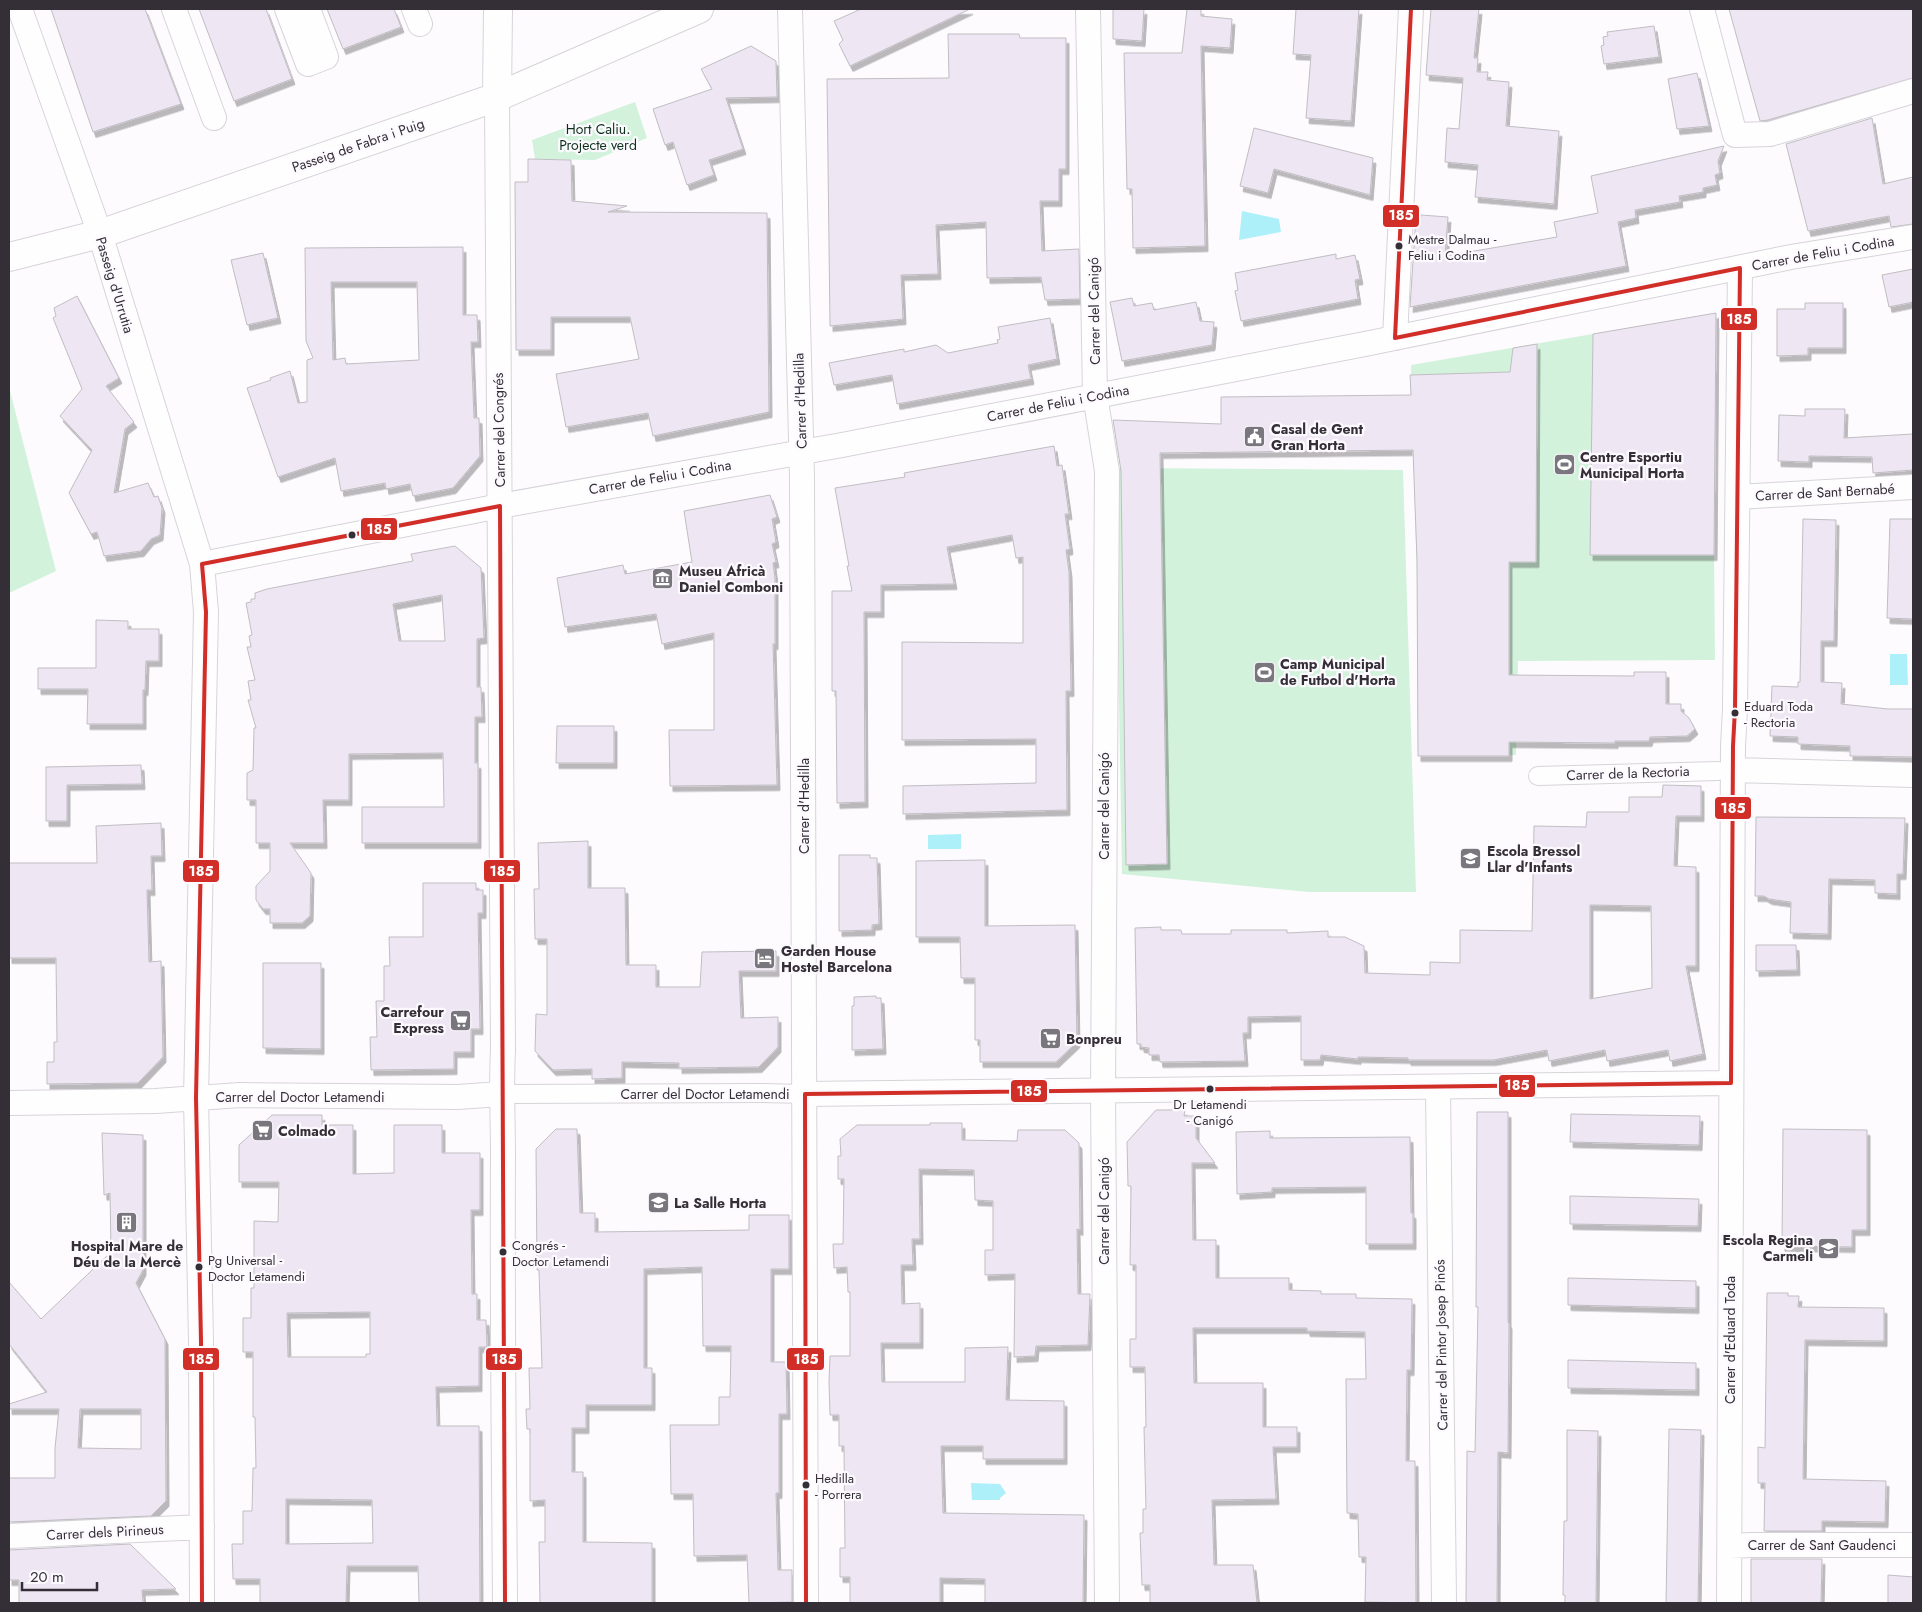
<svg xmlns="http://www.w3.org/2000/svg" width="1922" height="1612" viewBox="0 0 1922 1612" font-family="Jost,sans-serif">
<style>
.green{fill:#d2f2dc}
.water{fill:#aef0fa}
.building{fill:#eee6f3;stroke:#c0bdc3;fill-rule:evenodd;filter:url(#shadow)}
.lines{fill:none;stroke-linecap:round;stroke-linejoin:round}
.pedestrian-casing{stroke:#d7d4d9;stroke-width:20}
.minor-casing{stroke:#d7d4d9;stroke-width:26}
.tertiary-casing{stroke:#d7d4d9;stroke-width:30}
.pedestrian{stroke:#fffeff;stroke-width:18}
.minor{stroke:#fffeff;stroke-width:24}
.tertiary{stroke:#fffeff;stroke-width:28}
.bus-1-casing{stroke:#fdfaff;stroke-width:8}
.bus-1{stroke:#d02e26;stroke-width:4}
.bus-dot{fill:#342f37;stroke:#fdfaff;stroke-width:2}
.labels{text-anchor:middle;dominant-baseline:central;stroke-width:4.5;stroke-linejoin:round;paint-order:stroke}
.bus-label{font-size:13px;fill:#342f37;stroke:#fdfaff;text-anchor:start}
.park-label{font-size:14px;fill:#0c311b;stroke:#fdfaff}
.street-label{font-size:14px;fill:#342f37;stroke:#fdfaff}
.poi-label{font-size:14px;font-weight:bold;fill:#342f37;stroke:#fdfaff;text-anchor:start}
.line-badge{stroke:#fdfaff;stroke-width:2}
.badge-label{font-size:14px;text-anchor:middle;font-weight:bold;fill:#fff}
</style>
<defs>
<filter id="shadow"><feDropShadow dx="3" dy="5.5" stdDeviation="0" flood-color="#0004"/></filter>
</defs>
<rect width="100%" height="100%" fill="#fdfbfe"/>
<path class="green" d="M635,102L647,138L595,160L535,159L532,140Z
M1716,313L1714,555L1715,660L1518,661L1516,755L1418,756L1417,581L1411,365Z
M9,387L56,571L9,593Z
M1115,468L1403,470L1416,892H1309L1122,874Z"/>
<path class="water" d="M1242,211L1279,219L1281,232L1239,240Z
M1890,654H1907L1908,685H1890Z
M961,834V849H928V835Z
M971,1483L1000,1484L1006,1493L1000,1498V1500H972Z"/>
<path class="building" d="M51,9H145L181,104L93,132Z
M199,9H266L292,79L234,101Z
M327,9H394L401,27L343,49Z
M861,9H970L850,66L839,44L843,40L834,21Z
M1113,9H1144L1142,41L1113,39Z
M1187,9H1201V16L1232,19L1230,48L1201,46L1205,246L1133,248L1132,189H1127L1124,53H1182Z
M1296,9H1359L1351,121L1306,118L1311,55L1293,54Z
M1431,9H1479L1474,58H1478L1477,72H1488L1487,80L1509,82L1506,126L1559,131L1554,204L1475,197L1478,165L1445,162L1447,128L1459,129L1463,78L1426,75Z
M1729,9H1913V78L1768,120L1760,121Z
M1654,26L1659,57L1604,64L1601,46L1604,45L1603,37L1608,36L1607,32Z
M948,34H1019L1020,38H1066V169H1059V201H1040L1042,251L1079,249L1080,299L1045,300L1041,277L987,278L986,222L936,225L938,274L901,275L903,319L830,326L827,79L949,78Z
M751,46L776,61L777,97L726,98L743,149L709,160L714,175L687,185L673,142L665,145L653,109L712,89L701,69Z
M1697,73L1709,126L1677,129L1668,79Z
M1872,118L1883,184L1913,177V224L1891,227L1889,216L1808,231L1786,144Z
M1254,128L1373,158L1370,195L1274,169L1268,193L1240,186Z
M1724,146L1718,161L1720,173L1715,175L1717,185L1703,188V192L1679,196L1680,202L1635,210L1636,218L1618,222L1626,266L1410,307L1416,216L1421,217V215L1448,217L1445,256L1557,237L1554,222L1598,213L1591,176Z
M528,159L571,160L572,201L627,206L608,212L767,213L769,412L653,436L648,413L566,427L556,374L639,359L630,317H551V350H516L515,182H528Z
M463,247V315H477L478,342H471L474,418H479L480,456L453,488L413,496L410,484L386,489L385,483L341,491L335,458L278,477L247,388L271,380L270,378L290,371L298,403L307,402V360L313,358L306,341L305,248ZM331,282H417L419,360L346,364L345,358L333,360Z
M263,253L278,318L247,325L231,260Z
M1336,254V259L1355,255L1360,279L1355,280L1358,299L1241,321L1235,291L1238,290L1235,273Z
M1913,269V302L1889,307L1882,275Z
M77,296L119,378L106,386L134,422L125,429L114,493L148,483L154,497L158,496L162,508L160,535L151,539L141,551L104,556L97,532L91,534L69,493L92,450L60,416L82,389L53,318L56,316L54,308Z
M1132,298L1134,306L1152,303L1154,310L1196,302L1200,321L1214,322L1212,345L1122,361L1110,302Z
M1805,303H1843V348H1808V355L1777,356V309H1805Z
M1716,313L1714,555H1590L1593,334Z
M1050,318L1057,359L1028,365L1031,379L897,404L892,375L834,385L829,363L904,349V352L936,345L948,353L998,343L997,340L1000,339L998,327Z
M1537,344L1536,562H1509V675L1634,676V672H1666V704H1681V711L1689,718L1695,729L1687,736L1650,737L1649,741H1615V743L1509,742V756H1418L1417,560L1413,450L1160,453L1167,864L1126,865L1121,471L1113,420L1221,424V397L1411,395L1410,375L1510,372L1513,348Z
M1805,409H1845L1844,438L1913,434V470L1873,473L1872,457L1809,456V462L1778,461L1779,415L1805,416Z
M1054,446L1057,466L1062,465L1069,514H1065L1070,549L1066,550L1069,572L1071,691H1066L1067,810L903,814V786L1036,783V739L902,740V642L1023,643V557L1016,558L1012,535L947,547L954,584L881,585V612H864L865,802L837,803L836,691H832V591H852L847,566H849L835,488L905,477L904,473Z
M770,495L777,517L772,519L776,542L772,544L776,562L773,563L775,579V644H773L777,785L670,786L669,730H714V633L662,644L656,614L565,627L557,578L623,565L625,574L692,562L684,511Z
M1803,519L1836,520L1834,641H1821V682L1842,683L1841,704L1888,709H1913V757L1850,756V746L1798,744V737L1770,736L1772,686L1798,687V682H1800Z
M1890,519H1913V619L1887,618Z
M455,546L481,568L484,638L477,639V687H481L482,717H475V763H478V843H362V807H444L443,753L349,754V800H323L324,843H290L311,873L310,916L302,923H270V909H263L256,900V886L270,871V843H256V800H247V773L253,770L254,728H256L248,700H251L248,681L255,680L247,647H251L249,636L252,635L246,603L251,602V599H255V593L267,589L413,561L411,554ZM442,595L445,641H399L393,604Z
M96,620L128,621V629H159V661H146L145,690H143V724H87L88,689H38V668H96Z
M557,726H614V763H556Z
M141,765L142,784L67,785V821H46V767Z
M1663,785L1701,786V816H1676L1674,866L1696,867V966H1686L1703,1054L1670,1061L1668,1050L1607,1061L1605,1050L1549,1061L1547,1050L1493,1060H1408V1058L1358,1057V1059L1321,1055L1320,1060H1301V1016L1248,1017V1033H1243L1245,1061L1160,1062L1159,1055H1149V1048L1141,1047V1044H1137L1135,928L1161,927V930H1181L1182,934H1231V930H1287V933L1328,931V937H1345L1364,946L1365,973L1430,975V962L1460,963V930L1532,931L1534,826L1586,827L1587,812H1629V797H1662ZM1590,905L1651,906L1652,988L1590,999Z
M1756,817L1905,818L1903,874H1897V894L1875,893V880L1829,879L1828,934L1790,933L1791,902L1769,899L1764,896H1755Z
M161,823L162,856H151L152,890H147L149,962L161,961L163,1057L138,1083L47,1084V1062H54V1042H57L56,958H9V863H97L96,826Z
M588,841V888H625L626,965H656V987H700L702,952L776,951V971H739L741,1018L778,1017V1047L759,1067L679,1068V1063L622,1062V1078L592,1079V1069L553,1070L535,1051L536,1014L547,1015V939H535L534,889H539L538,843Z
M839,855H870V858H877L879,924L872,925V930L839,931Z
M985,860V926L1075,925L1077,1042L1056,1062H980V1040H975V978H961L960,937H916V861Z
M423,883H476V890H483V913H478L480,1029H471V1052H454V1069L371,1070L370,1037H377L376,1001H384V966H390L389,937H423Z
M1756,945H1796L1797,970L1756,971Z
M263,963H321V1049L263,1048Z
M876,996V998H881L883,1049L852,1050V1006H854V997Z
M1156,1110H1185L1184,1116H1196V1138L1215,1163H1192L1193,1240H1216V1278H1289V1290L1321,1291V1294H1356V1298L1412,1299L1411,1370H1407L1406,1461H1415L1416,1603L1365,1602L1366,1557H1359L1358,1514L1347,1513L1346,1379H1366L1365,1332L1307,1331V1328H1193L1194,1383H1263V1427H1297V1447H1273L1276,1499L1212,1500L1214,1565H1253L1257,1603H1150V1585H1142L1140,1533H1143V1509H1146L1144,1427H1146L1145,1367H1130V1339H1136V1265H1130L1131,1186H1128L1127,1142Z
M1477,1112H1508V1322L1509,1323L1508,1453L1498,1452L1497,1603H1466L1467,1451L1475,1452L1478,1307H1476Z
M1571,1114L1700,1116L1699,1145L1570,1142Z
M272,1115H322V1125H353V1174L394,1173V1125H442V1153H480V1210H471L472,1294H477V1320H486L487,1347H479V1386L436,1387L437,1426H479L480,1603H419L418,1566H347L346,1603H260V1579H233L232,1544H243V1511H252L253,1468H256L255,1417H253V1352H243V1318H251V1288H254V1221L278,1222L279,1182H239V1145ZM370,1312V1354H366V1357H288L287,1313ZM286,1499L372,1500L373,1543L286,1544Z
M930,1123H962V1140L1017,1141L1018,1130H1065L1079,1143L1080,1230L1077,1229L1078,1294H1090L1088,1345L1036,1346L1035,1356L1014,1357L1015,1274L985,1275V1250H993V1201L975,1200L974,1170L919,1169L920,1239H912L913,1265H901L902,1304L920,1303V1343H881L882,1382H965V1348L1008,1347L1006,1400L1064,1401V1459H983V1446H941L943,1513L1084,1515L1083,1603H985V1579L940,1578V1603H850V1577H840V1548H845L844,1446H839V1415H830L829,1382L830,1356H850V1292H848L847,1267L834,1268L833,1244H843L844,1179H838V1156H841L840,1139L857,1125H930Z
M556,1129H577L580,1213H595V1232L749,1230V1215H789V1269H771V1362H786L787,1414H779V1493H776L778,1570H792V1602L749,1603L747,1555L694,1556L693,1494H671L670,1425H719V1397H730L731,1346H703L702,1267L644,1269V1368H652V1405H586V1428H572V1472H583V1542L652,1543V1603H540L539,1542H545V1500L530,1501V1429H527L526,1409H530L529,1368H542L539,1270H537L536,1149Z
M1783,1129L1867,1130V1230H1852V1247L1782,1246Z
M1270,1131V1138L1410,1137L1411,1213H1413V1244H1366V1187L1272,1188V1192L1237,1194L1236,1132Z
M102,1133L143,1135V1270L136,1283L165,1339L166,1501L151,1516L9,1522V1478H55V1448L59,1409H9V1404L47,1392L9,1344V1282L41,1319L111,1252L110,1193L104,1195ZM80,1409H141V1449L78,1448Z
M1570,1196L1699,1199L1698,1226L1570,1224Z
M1568,1278L1696,1281V1308L1568,1305Z
M1767,1293H1788V1296H1799L1798,1307L1884,1308V1341L1805,1340L1803,1479L1886,1481L1885,1522L1822,1521V1531H1764L1765,1483H1758V1447L1765,1448Z
M1568,1360L1696,1363V1390L1568,1388Z
M1669,1429L1701,1430L1698,1603H1666Z
M1567,1430L1598,1431L1596,1603H1565V1595H1563L1564,1521H1567Z
M130,1544L176,1589L142,1590L143,1603H19V1580H9V1550Z
M1751,1559H1822L1821,1603H1751Z
M1888,1575L1913,1577V1603H1888Z"/>
<g class="lines">
<defs>
<path id="pedestrian" d="M1538,776L1718,771
M501,1094L761,1093L805,1094"/>
<path id="minor" d="M20,9L100,234L202,564L206,612L196,1098L201,1341L202,1603
M174,9L214,118
M287,9L308,64L326,57L308,9
M414,9L420,24
M790,9L802,478L806,1603
M1088,9L1095,395L1107,471L1103,1091L1107,1603
M1702,9L1735,135L1770,134L1913,91
M497,97L503,1050C501,1086 503,1121 503,1156C502,1305 504,1454 505,1603
M1395,338L1411,9
M1738,497L1913,487
M202,564L500,506L842,445L1365,344L1791,257L1913,237
M1734,770L1913,775
M1438,1087L1444,1603
M805,1094L1731,1083
M9,1103L156,1101L240,1095L458,1097L501,1094
M9,1536L202,1527
M1730,1546L1752,1545H1913
M1729,1603L1733,746L1735,709L1740,268"/>
<path id="tertiary" d="M497,97L498,9
M9,257L100,234L497,97L699,9"/>
</defs>
<use href="#pedestrian" class="pedestrian-casing"/>
<use href="#minor" class="minor-casing"/>
<use href="#tertiary" class="tertiary-casing"/>
<use href="#pedestrian" class="pedestrian"/>
<use href="#minor" class="minor"/>
<use href="#tertiary" class="tertiary"/>
<defs>
<path id="bus-1" d="M202,1603L201,1341L196,1098L206,612L202,564L500,506L505,1603
M806,1603L805,1094L1731,1083L1733,746L1735,709L1740,268L1395,338L1411,9"/>
</defs>
<use href="#bus-1" class="bus-1-casing"/>
<use href="#bus-1" class="bus-1"/>
</g>
<defs>
<symbol id="civic-square" viewBox="-11 -11 22 22"><rect x="-9" y="-9" width="18" height="18" rx="4" fill="#7a767d" stroke="#fdfaff"/><path d="M-.6-6.5H3V-4.5H.6V-3L4-1V1h2V6H-6V1h2V-1L-.6-3ZM-1.2 2.5V6h2.4V2.5Z" fill="#fff"/></symbol>
<symbol id="stadium-square" viewBox="-11 -11 22 22"><rect x="-9" y="-9" width="18" height="18" rx="4" fill="#7a767d" stroke="#fdfaff"/><path d="M0-5a6.5 5 0 1 0 0 10a6.5 5 0 1 0 0-10ZM-3.5-1.8h7v3.6h-7Z" fill="#fff"/></symbol>
<symbol id="museum-square" viewBox="-11 -11 22 22"><rect x="-9" y="-9" width="18" height="18" rx="4" fill="#7a767d" stroke="#fdfaff"/><path d="M0-6L6-3V-2H-6V-3ZM-5-1h2V3h-2ZM-1-1h2V3h-2ZM3-1h2V3H3ZM-6 4H6V6H-6Z" fill="#fff"/></symbol>
<symbol id="school-square" viewBox="-11 -11 22 22"><rect x="-9" y="-9" width="18" height="18" rx="4" fill="#7a767d" stroke="#fdfaff"/><path d="M0-5L7-2L0 1L-7-2ZM-4 1L0 2.5L4 1V4Q0 6-4 4Z" fill="#fff"/></symbol>
<symbol id="hotel-square" viewBox="-11 -11 22 22"><rect x="-9" y="-9" width="18" height="18" rx="4" fill="#7a767d" stroke="#fdfaff"/><path d="M-6-4.5h1.5V1H6V5H4.5V3h-9V5H-6ZM-4 0a1.8 1.8 0 1 1 3.6 0ZM.5 0V-2.5h3Q6-2.5 6 0Z" fill="#fff"/></symbol>
<symbol id="supermarket-square" viewBox="-11 -11 22 22"><rect x="-9" y="-9" width="18" height="18" rx="4" fill="#7a767d" stroke="#fdfaff"/><path d="M-6-5.5h2.5l.6 2H6L4.5 2H-2.5L-4.4-4H-6ZM-1.5 3.2a1.3 1.3 0 1 0 .1 0ZM3 3.2a1.3 1.3 0 1 0 .1 0Z" fill="#fff"/></symbol>
<symbol id="building-square" viewBox="-11 -11 22 22"><rect x="-9" y="-9" width="18" height="18" rx="4" fill="#7a767d" stroke="#fdfaff"/><path d="M-4-6H4V6H1V3H-1V6H-4ZM-2.5-4.3h1.7v1.8h-1.7ZM.8-4.3h1.7v1.8H.8ZM-2.5-1h1.7V.8h-1.7ZM.8-1h1.7V.8H.8Z" fill="#fff"/></symbol>
</defs>
<g fill-rule="evenodd">
<use href="#civic-square" x="1242" y="424" width="25" height="25"/>
<use href="#stadium-square" x="1552" y="452" width="25" height="25"/>
<use href="#museum-square" x="650" y="566" width="25" height="25"/>
<use href="#stadium-square" x="1252" y="660" width="25" height="25"/>
<use href="#school-square" x="1458" y="846" width="25" height="25"/>
<use href="#hotel-square" x="752" y="946" width="25" height="25"/>
<use href="#supermarket-square" x="448" y="1008" width="25" height="25"/>
<use href="#supermarket-square" x="1038" y="1026" width="25" height="25"/>
<use href="#supermarket-square" x="250" y="1118" width="25" height="25"/>
<use href="#school-square" x="646" y="1190" width="25" height="25"/>
<use href="#building-square" x="114" y="1210" width="25" height="25"/>
<use href="#school-square" x="1816" y="1236" width="25" height="25"/>
</g>
<g class="bus-dot">
<circle cx="1399" cy="246" r="4.5"/>
<circle cx="352" cy="535" r="4.5"/>
<circle cx="1735" cy="713" r="4.5"/>
<circle cx="1210" cy="1089" r="4.5"/>
<circle cx="503" cy="1252" r="4.5"/>
<circle cx="199" cy="1267" r="4.5"/>
<circle cx="806" cy="1485" r="4.5"/>
</g>
<g class="labels">
<g class="bus-label">
<text x="1408" y="239">Mestre Dalmau -<tspan x="1408" dy="16">Feliu i Codina</tspan></text>
<text x="1744" y="706">Eduard Toda<tspan x="1744" dy="16">- Rectoria</tspan></text>
<text x="1210" y="1104" text-anchor="middle">Dr Letamendi<tspan x="1210" dy="16">- Canigó</tspan></text>
<text x="512" y="1245">Congrés -<tspan x="512" dy="16">Doctor Letamendi</tspan></text>
<text x="208" y="1260">Pg Universal -<tspan x="208" dy="16">Doctor Letamendi</tspan></text>
<text x="815" y="1478">Hedilla<tspan x="815" dy="16">- Porrera</tspan></text>
</g>
<g class="park-label">
<text x="598" y="129">Hort Caliu.<tspan x="598" dy="16">Projecte verd</tspan></text>
</g>
<g class="street-label">
<text transform="translate(358 145) rotate(-19)">Passeig de Fabra i Puig</text>
<text transform="translate(1823 253) rotate(-10)">Carrer de Feliu i Codina</text>
<text transform="translate(115 285) rotate(73)">Passeig d'Urrutia</text>
<text transform="translate(1094 311) rotate(-91)">Carrer del Canigó</text>
<text transform="translate(800 401) rotate(-92)">Carrer d'Hedilla</text>
<text transform="translate(1058 403) rotate(-11)">Carrer de Feliu i Codina</text>
<text transform="translate(499 430) rotate(-91)">Carrer del Congrés</text>
<text transform="translate(660 477) rotate(-10)">Carrer de Feliu i Codina</text>
<text transform="translate(1825 492) rotate(-3)">Carrer de Sant Bernabé</text>
<text transform="translate(1628 773) rotate(-2)">Carrer de la Rectoria</text>
<text transform="translate(804 806) rotate(-90)">Carrer d'Hedilla</text>
<text transform="translate(1104 806) rotate(-90)">Carrer del Canigó</text>
<text x="705" y="1094">Carrer del Doctor Letamendi</text>
<text x="300" y="1097">Carrer del Doctor Letamendi</text>
<text transform="translate(1104 1211) rotate(-90)">Carrer del Canigó</text>
<text transform="translate(1730 1340) rotate(-90)">Carrer d'Eduard Toda</text>
<text transform="translate(1441 1345) rotate(-91)">Carrer del Pintor Josep Pinós</text>
<text transform="translate(105 1532) rotate(-3)">Carrer dels Pirineus</text>
<text x="1822" y="1545">Carrer de Sant Gaudenci</text>
</g>
<g class="poi-label">
<text x="1271" y="429">Casal de Gent<tspan x="1271" dy="16">Gran Horta</tspan></text>
<text x="1580" y="457">Centre Esportiu<tspan x="1580" dy="16">Municipal Horta</tspan></text>
<text x="679" y="571">Museu Africà<tspan x="679" dy="16">Daniel Comboni</tspan></text>
<text x="1280" y="664">Camp Municipal<tspan x="1280" dy="16">de Futbol d'Horta</tspan></text>
<text x="1487" y="851">Escola Bressol<tspan x="1487" dy="16">Llar d'Infants</tspan></text>
<text x="781" y="951">Garden House<tspan x="781" dy="16">Hostel Barcelona</tspan></text>
<text x="444" y="1012" text-anchor="end">Carrefour<tspan x="444" dy="16">Express</tspan></text>
<text x="1066" y="1039">Bonpreu</text>
<text x="278" y="1131">Colmado</text>
<text x="674" y="1203">La Salle Horta</text>
<text x="1813" y="1240" text-anchor="end">Escola Regina<tspan x="1813" dy="16">Carmeli</tspan></text>
<text x="127" y="1246" text-anchor="middle">Hospital Mare de<tspan x="127" dy="16">Déu de la Mercè</tspan></text>
</g>
</g>
<g class="line-badge">
<rect x="1382" y="204" width="38" height="24" rx="5" fill="#d02e26"/>
<rect x="1720" y="307" width="38" height="24" rx="5" fill="#d02e26"/>
<rect x="360" y="517" width="38" height="24" rx="5" fill="#d02e26"/>
<rect x="1714" y="796" width="38" height="24" rx="5" fill="#d02e26"/>
<rect x="483" y="859" width="38" height="24" rx="5" fill="#d02e26"/>
<rect x="182" y="859" width="38" height="24" rx="5" fill="#d02e26"/>
<rect x="1498" y="1074" width="38" height="24" rx="5" fill="#d02e26"/>
<rect x="1010" y="1079" width="38" height="24" rx="5" fill="#d02e26"/>
<rect x="786" y="1347" width="39" height="24" rx="5" fill="#d02e26"/>
<rect x="182" y="1347" width="38" height="24" rx="5" fill="#d02e26"/>
<rect x="485" y="1347" width="38" height="24" rx="5" fill="#d02e26"/>
</g>
<g class="badge-label">
<text x="1401" y="220">185</text>
<text x="1739" y="324">185</text>
<text x="379" y="534">185</text>
<text x="1733" y="813">185</text>
<text x="502" y="876">185</text>
<text x="201" y="876">185</text>
<text x="1517" y="1090">185</text>
<text x="1029" y="1096">185</text>
<text x="806" y="1364">185</text>
<text x="201" y="1364">185</text>
<text x="504" y="1364">185</text>
</g>
<rect width="1922" height="1612" fill="none" stroke="#342f37" stroke-width="20"/>
<path d="M22 1582v8h75v-8" fill="none" stroke="#342f37" stroke-width="2.5"/>
<text x="30" y="1582" font-size="15" fill="#342f37" stroke="#fdfaff" stroke-width="4" paint-order="stroke">20 m</text>
</svg>
